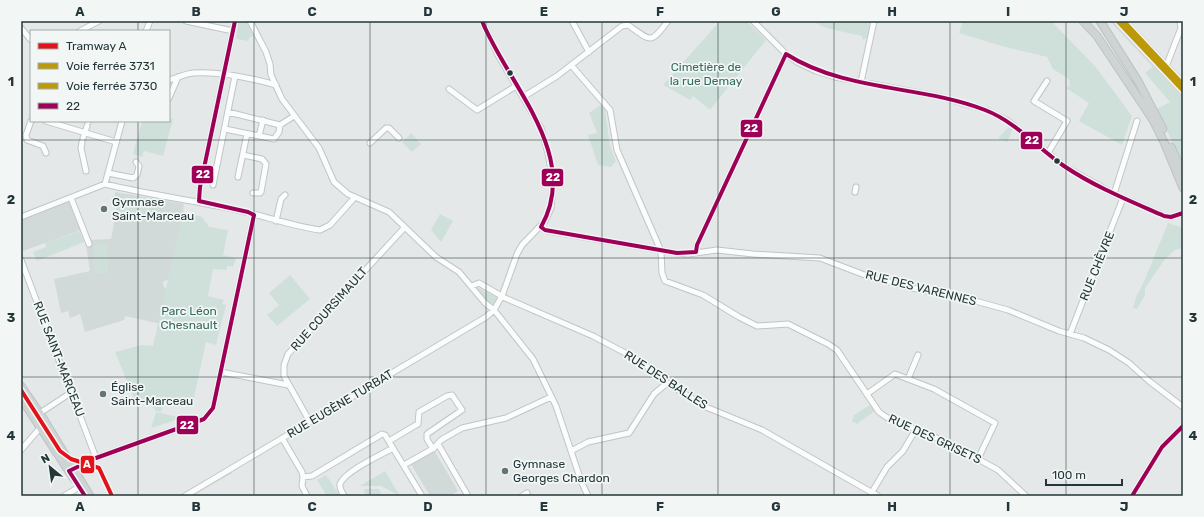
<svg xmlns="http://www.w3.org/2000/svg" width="1204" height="517" viewBox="0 0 1204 517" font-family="Rubik,sans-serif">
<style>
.built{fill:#d2d9d9}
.green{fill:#cfe0da}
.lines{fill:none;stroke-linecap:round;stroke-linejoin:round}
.minor-casing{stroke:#c1c5c5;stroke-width:7}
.major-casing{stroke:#bdc3c4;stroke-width:9}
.minor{stroke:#fbfcfc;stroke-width:5}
.major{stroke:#ced4d4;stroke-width:7}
.bus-1-casing{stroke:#f2f7f6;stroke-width:7}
.bus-1{stroke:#9f0057;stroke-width:4}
.rail-1-casing{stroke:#f2f7f6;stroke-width:8}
.rail-2-casing{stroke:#f2f7f6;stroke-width:8}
.rail-1{stroke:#bd9909;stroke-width:5}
.rail-2{stroke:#bd9909;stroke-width:5}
.tram-1-casing{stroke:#f2f7f6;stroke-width:7}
.tram-1{stroke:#e2121a;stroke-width:4}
.grid{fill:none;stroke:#243639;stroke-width:1;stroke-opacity:0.55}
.bus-dot{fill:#243639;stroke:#f2f7f6;stroke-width:1.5}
.poi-dot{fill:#677476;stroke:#f2f7f6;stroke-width:1.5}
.labels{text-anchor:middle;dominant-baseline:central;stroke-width:3.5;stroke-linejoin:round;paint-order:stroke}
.park-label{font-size:12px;fill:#336b5e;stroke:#f2f7f6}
.poi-label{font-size:12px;fill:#243639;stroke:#f2f7f6;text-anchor:start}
.street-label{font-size:12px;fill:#243639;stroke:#f2f7f6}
.line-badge{stroke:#f2f7f6;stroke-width:1.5}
.badge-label{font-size:11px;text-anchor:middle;font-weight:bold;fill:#fff}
.neatline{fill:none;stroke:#243639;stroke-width:1.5}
.grid-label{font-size:13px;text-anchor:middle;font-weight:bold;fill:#243639}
</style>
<rect width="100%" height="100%" fill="#e4e8e8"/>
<path class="built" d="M1110,21H1129L1183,78V99Z
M115,192L184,204L183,210L185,213L169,279L163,282V285L168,293L161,324L125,316L124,320L85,332L80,314L70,318L68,311L61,313L54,279L90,271L86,245L91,243L90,240L111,239L118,202L114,201Z
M70,201L81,230L23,251L21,220Z
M434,450L458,491L450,496H430L411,464Z
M228,467L232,473L192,496H179Z"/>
<path class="green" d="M239,21H246L253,36L249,38V41L236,39Z
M720,21H746L766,40L710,110L693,96L690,100L663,85Z
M812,21H870L867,38L863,40L862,36L826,28Z
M963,21H1051L1095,66L1132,116L1122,145L1079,121L1089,103L1066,88L1070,85L1069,79L1053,69L1047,57L998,45L959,33Z
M1153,66L1183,99V165L1157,109L1170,102L1145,73Z
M601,105L605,110L610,146L616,161L611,167L598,165L588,135L597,133L589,113Z
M169,118L173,119L163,156L144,151L142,157L133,154L142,121H169Z
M1009,127L1013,129L1007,142L998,138Z
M411,133L421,144L412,152L402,142Z
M116,203H123L163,211L117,214Z
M183,212L202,217L209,227L228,230L223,255L236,258L233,267L227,266V270L213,269L208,296L224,300L222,304L226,305L216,345L206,342L193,402L166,399L161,412L156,411L149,403H136L115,352L142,345L153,346Z
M440,214L453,221L441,242L431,230Z
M1168,223L1183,228V248L1175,250L1165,259L1145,288V295L1137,309L1133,308L1136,297L1143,284Z
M80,231L84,242L37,261L33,252L46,247L45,243Z
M107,244L108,273L95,274L93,245Z
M290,275L310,299L277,326L267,315L279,305L269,293Z
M477,288H479L496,297L497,300L490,306Z
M870,405L873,406L875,411L857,424L852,421L854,415Z
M156,412L182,418L151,428Z
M385,471L400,496L381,486H360Z
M326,475L340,496H327L317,480Z
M364,489H378L381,492L380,496H367L364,492Z"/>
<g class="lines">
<defs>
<path id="minor" d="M186,21L233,31
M250,21L266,52L270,64L271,75L282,99L319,148L334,182L348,194L389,212L436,257L459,272L485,303L494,310L533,359L556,406L581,481L588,496
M572,21L589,52
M753,21L786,54L797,62L816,71L835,77L941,97L986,110L1008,121L1064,166L1114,194L1164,216L1171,217L1183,213
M21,28L31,40
M80,31L99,21
M146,31L150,21
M1167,64L1181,28L1180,21
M571,65L610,110L617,150L661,251L662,273L665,281L703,295L739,317L757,326L788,324L828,344L837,350L879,412L886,417L949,443L998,470L1026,496
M169,80C177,78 184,74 193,73C219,71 251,78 276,85
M1047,81L1034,101L1067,121L1048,153
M861,82L874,21
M449,89L477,110L516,86
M523,97L557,76L622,26L628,25C651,41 650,45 668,21
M169,98L178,77
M228,112L280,125L294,116
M31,121L26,135L27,140L43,146L46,153
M46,121L116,142
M88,122V121
M225,129L274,139L279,132L280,125
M259,136L263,120
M83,138L87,126
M82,142L81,148L86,171
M370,143L386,128H389L399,138
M243,155L262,159L266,164L261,192L260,193H253
M108,173L133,178L137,175L139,166L136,162
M238,177L247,134
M105,184C149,195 193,200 237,210C265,216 291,226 320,230L330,225L355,197
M213,185L235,76
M855,192L856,187
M1114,194L1137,121
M71,198L89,244
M199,201L200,187L235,21
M21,217L105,184L122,121
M276,221L281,199L285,195
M541,227L545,230L554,232L677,253L688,254L717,250L753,254L820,258L870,277L921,290L961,297L1008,310L1059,331L1084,338L1109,350L1129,363L1149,381L1183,407
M696,252L697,245L786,54
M21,260L96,458
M472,286L479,283L505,298L593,336L631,356L644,364L667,383L706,407L762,430L878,496
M1070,334L1123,198
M221,372L288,385
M908,379L918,355
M867,394L895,374L934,389L995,423L978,459
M40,413L72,392
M310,422L284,376V365L288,354L405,227
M282,438L302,472L303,477L302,486L307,496
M389,441L416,425L418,424L419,412L447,396L452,395L462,410L427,434V439L433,449
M438,444L468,496
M21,450L40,428
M571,451L588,442L629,433L654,394L667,383
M404,465L434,448L441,440L462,428L506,418L551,397
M71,469L96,458L204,419L213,408L254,215
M303,477L312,476L382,434L385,435L422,496
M872,492L887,467L903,451L916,429
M64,496L79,487
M185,496L486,317L494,310L502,296L517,254L522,245L545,221L551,208L553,183L548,153L541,128L498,55L482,21
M344,496C342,492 339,489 340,484C345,471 381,455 393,448
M522,496L527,493
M1132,496L1162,447L1183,426"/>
<path id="major" d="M1083,21L1097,36L1153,120L1164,142L1183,188
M1100,21L1138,81L1163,129
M1171,147L1183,173
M21,386L43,418L90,496
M21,398L74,479"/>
</defs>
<use href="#minor" class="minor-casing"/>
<use href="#major" class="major-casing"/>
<use href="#minor" class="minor"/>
<use href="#major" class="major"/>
<defs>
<path id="bus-1" d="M482,21C508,85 582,155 541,227L545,230L677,253L696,252L697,245L786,54C846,92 921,85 985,110C1016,122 1038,148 1064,166C1095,187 1130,201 1164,216L1171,217L1183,213
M85,496L69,471L96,458L204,419L213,408L254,215L248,212L199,201L200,187L235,21
M1132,496L1162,447L1183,426"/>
</defs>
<use href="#bus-1" class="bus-1-casing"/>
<use href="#bus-1" class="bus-1"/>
<defs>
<path id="rail-1" d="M1123,21L1183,85"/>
<path id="rail-2" d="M1118,21L1183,90"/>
</defs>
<use href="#rail-1" class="rail-1-casing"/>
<use href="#rail-2" class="rail-2-casing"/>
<use href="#rail-1" class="rail-1"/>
<use href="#rail-2" class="rail-2"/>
<defs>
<path id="tram-1" d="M21,390L60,451L71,459L99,468L112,496"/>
</defs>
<use href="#tram-1" class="tram-1-casing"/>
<use href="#tram-1" class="tram-1"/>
</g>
<path class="grid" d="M138,21V31M254,21V496M370,21V496M486,21V496M602,21V496M718,21V496M834,21V496M950,21V496M1066,21V496M138,121V496M21,140H1183M21,258H1183M21,377H1183"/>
<g class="bus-dot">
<circle cx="510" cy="73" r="3.5"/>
<circle cx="1057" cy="161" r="3.5"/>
</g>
<g class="poi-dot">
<circle cx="104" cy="209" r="4"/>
<circle cx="103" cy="394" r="4"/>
<circle cx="505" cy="471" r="4"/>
</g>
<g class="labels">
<g class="park-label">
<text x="706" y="67">Cimetière de<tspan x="706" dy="14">la rue Demay</tspan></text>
<text x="189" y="311">Parc Léon<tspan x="189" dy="14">Chesnault</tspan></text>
</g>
<g class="poi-label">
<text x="112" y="202">Gymnase<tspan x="112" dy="14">Saint-Marceau</tspan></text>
<text x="111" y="387">Église<tspan x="111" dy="14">Saint-Marceau</tspan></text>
<text x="513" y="464">Gymnase<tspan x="513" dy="14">Georges Chardon</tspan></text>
</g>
<g class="street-label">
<text transform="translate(1097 266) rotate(-68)">RUE CHÈVRE</text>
<text transform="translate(921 288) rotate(14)">RUE DES VARENNES</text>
<text transform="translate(329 309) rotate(-48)">RUE COURSIMAULT</text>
<text transform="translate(59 359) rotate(69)">RUE SAINT-MARCEAU</text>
<text transform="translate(666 380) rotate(33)">RUE DES BALLES</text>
<text transform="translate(340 404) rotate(-31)">RUE EUGÈNE TURBAT</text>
<text transform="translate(935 439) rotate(25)">RUE DES GRISETS</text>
</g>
</g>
<g class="line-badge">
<rect x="740" y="119" width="23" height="19" rx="4" fill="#9f0057"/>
<rect x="1020" y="131" width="23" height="19" rx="4" fill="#9f0057"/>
<rect x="191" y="165" width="23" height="19" rx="4" fill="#9f0057"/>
<rect x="541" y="168" width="23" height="19" rx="4" fill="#9f0057"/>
<rect x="176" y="415" width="23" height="20" rx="4" fill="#9f0057"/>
<rect x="80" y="455" width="15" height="19" rx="4" fill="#e2121a"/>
</g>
<g class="badge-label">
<text x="751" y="132">22</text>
<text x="1032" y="144">22</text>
<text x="203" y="178">22</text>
<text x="553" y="181">22</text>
<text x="187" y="429">22</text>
<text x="87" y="468">A</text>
</g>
<rect width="1204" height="517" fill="none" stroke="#f2f7f6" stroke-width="44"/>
<rect x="30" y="30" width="140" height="92" fill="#f2f7f6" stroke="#a0aaaa"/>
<rect x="38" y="43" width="20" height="6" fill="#e2121a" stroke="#a0aaaa"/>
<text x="66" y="50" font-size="12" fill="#243639">Tramway A</text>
<rect x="38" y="63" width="20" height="6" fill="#bd9909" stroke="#a0aaaa"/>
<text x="66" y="70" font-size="12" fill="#243639">Voie ferrée 3731</text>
<rect x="38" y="83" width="20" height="6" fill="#bd9909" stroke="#a0aaaa"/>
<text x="66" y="90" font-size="12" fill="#243639">Voie ferrée 3730</text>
<rect x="38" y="103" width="20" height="6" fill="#9f0057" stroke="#a0aaaa"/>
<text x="66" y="110" font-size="12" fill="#243639">22</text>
<g transform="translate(50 467) rotate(331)" stroke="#f2f7f6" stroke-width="3" paint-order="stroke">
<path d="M0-3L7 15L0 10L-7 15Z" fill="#243639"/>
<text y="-6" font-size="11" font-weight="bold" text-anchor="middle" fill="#243639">N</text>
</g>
<path d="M1046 479v6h76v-6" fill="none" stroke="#243639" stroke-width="2"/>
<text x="1052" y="479" font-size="12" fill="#243639" stroke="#f2f7f6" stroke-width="3" paint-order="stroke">100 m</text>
<rect x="22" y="22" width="1160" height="473" class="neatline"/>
<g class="grid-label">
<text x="80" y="16">A</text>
<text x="196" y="16">B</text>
<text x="312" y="16">C</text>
<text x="428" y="16">D</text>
<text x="544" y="16">E</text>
<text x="660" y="16">F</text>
<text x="776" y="16">G</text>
<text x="892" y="16">H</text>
<text x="1008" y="16">I</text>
<text x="1124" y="16">J</text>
<text x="11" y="86">1</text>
<text x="1193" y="86">1</text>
<text x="11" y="204">2</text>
<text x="1193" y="204">2</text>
<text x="11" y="322">3</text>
<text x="1193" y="322">3</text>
<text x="11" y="440">4</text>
<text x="1193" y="440">4</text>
<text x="80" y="511">A</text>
<text x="196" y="511">B</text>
<text x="312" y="511">C</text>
<text x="428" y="511">D</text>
<text x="544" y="511">E</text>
<text x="660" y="511">F</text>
<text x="776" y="511">G</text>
<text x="892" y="511">H</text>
<text x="1008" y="511">I</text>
<text x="1124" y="511">J</text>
</g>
</svg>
